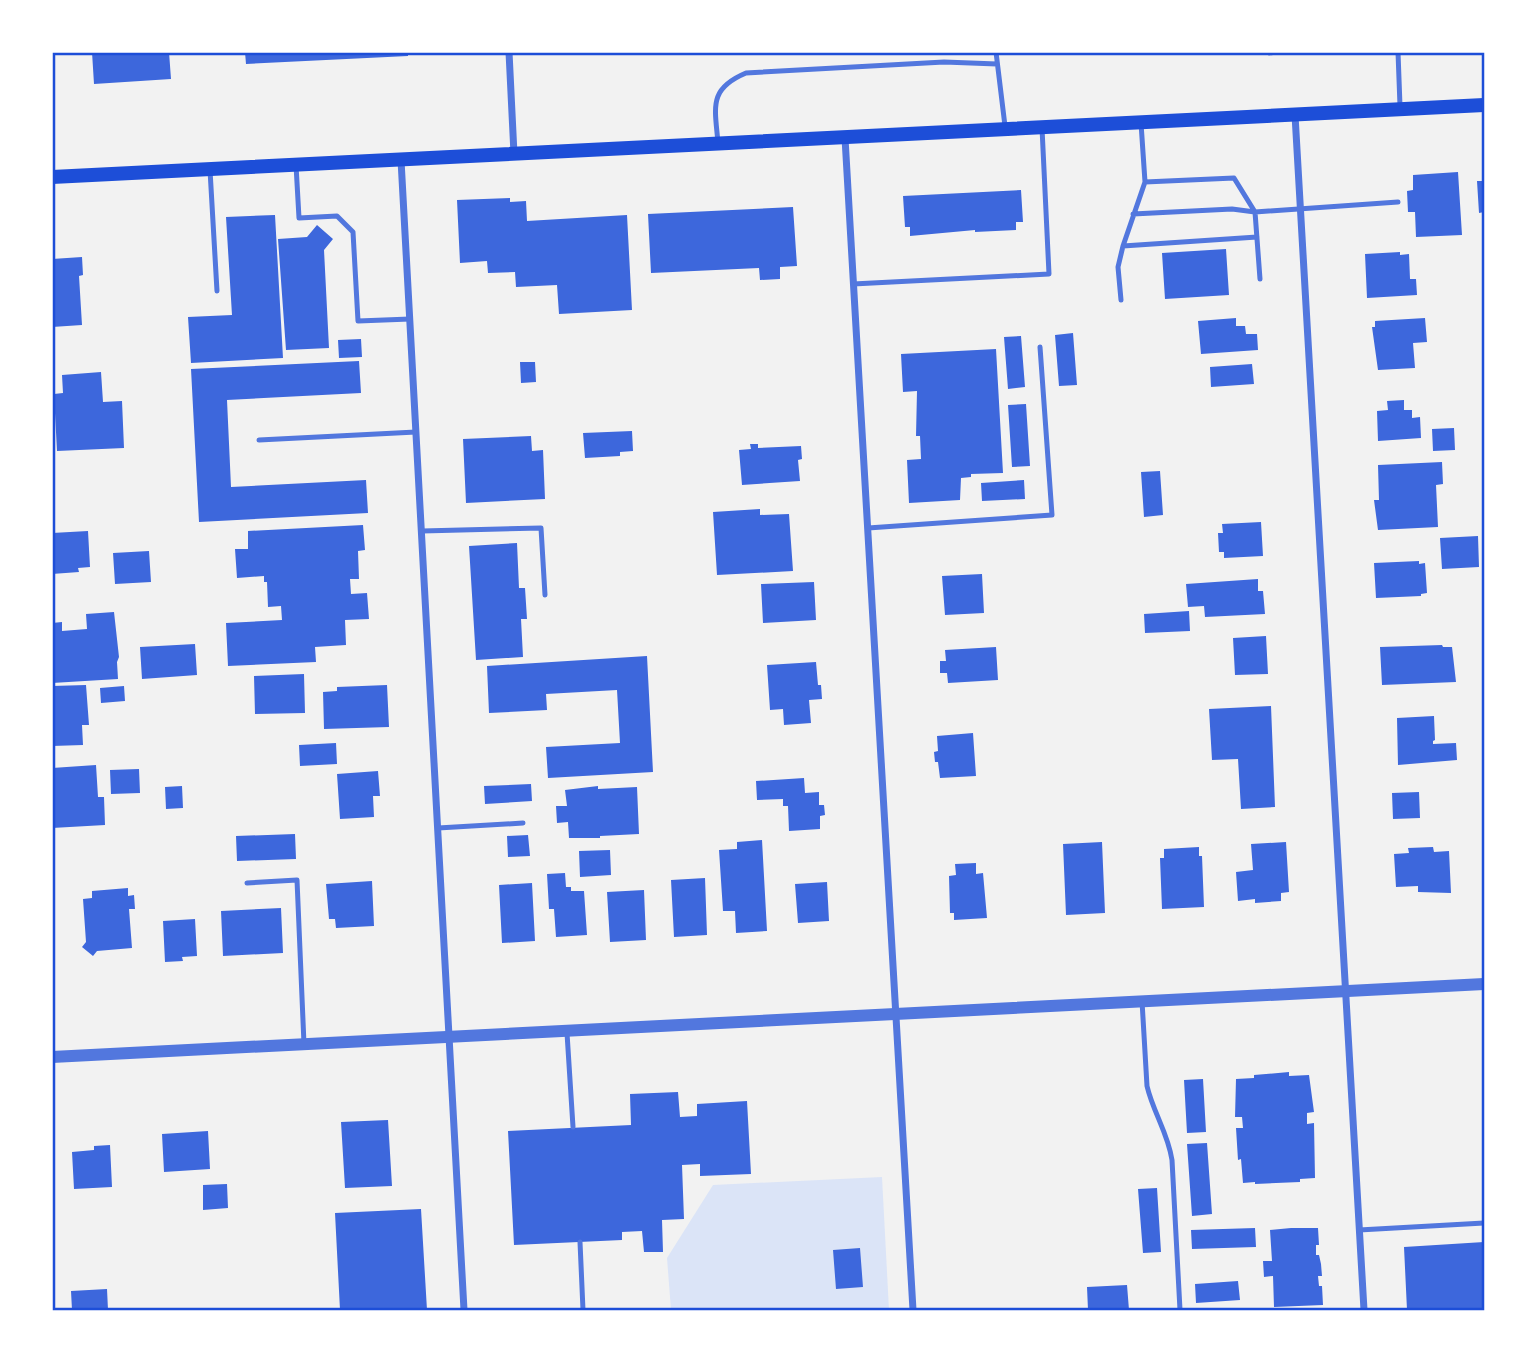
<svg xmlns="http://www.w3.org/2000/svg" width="1537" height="1363" viewBox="0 0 1537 1363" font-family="Quicksand,sans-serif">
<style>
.green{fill:#dbe4f7}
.building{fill:#3d67dc}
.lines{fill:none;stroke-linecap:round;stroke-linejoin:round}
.service{stroke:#5277de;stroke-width:5}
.minor{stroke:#5277de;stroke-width:7}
.tertiary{stroke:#5277de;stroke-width:12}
.secondary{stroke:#1d4ed8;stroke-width:14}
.neatline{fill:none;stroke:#1d4ed8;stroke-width:2.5}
</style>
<rect width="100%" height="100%" fill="#f2f2f2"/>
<path class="green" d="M882,1177L889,1310H671L667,1258L713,1185Z"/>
<path class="building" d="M92,52H169L171,79L94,84Z
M245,52H408V56L246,64Z
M1458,172L1462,235L1416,237L1415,212H1408L1407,191L1413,190V175Z
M1477,181H1484V212L1479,213Z
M1021,190L1023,222H1016V230L975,232V230L910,236V227H905L903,196Z
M510,198V202L526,201L527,221L627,215L632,310L559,314L557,285L516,287L515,272L488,273L487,261L460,263L457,200Z
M793,207L797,266L780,267V279L760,280L759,268L651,273L648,214Z
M275,215L283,358L191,363L188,317L232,315L226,217Z
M317,225L333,239L324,250L329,348L286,350L278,239L307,237Z
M1226,249L1229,295L1165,299L1162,253Z
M1400,252V255L1409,254L1410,279H1416L1417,295L1367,298L1365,254Z
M82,257L83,275L79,276L82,325L52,327V259Z
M1236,318V326H1245L1246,334H1257L1258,350L1201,354L1198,321Z
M1425,318L1427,342L1413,343L1415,368L1378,370L1372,327H1375V321Z
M1073,333L1077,385L1059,386L1055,335Z
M1021,336L1025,387L1008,389L1004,337Z
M361,339L362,357L339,358L338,340Z
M996,349L1003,473L971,474V477L961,478L960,500L909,503L907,460L921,459L920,436H916L917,391L903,392L901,354Z
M359,361L361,393L227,400L231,487L366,480L368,513L199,522L191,369Z
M520,362H535L536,382L521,383Z
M1252,364L1254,384L1211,387L1210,367Z
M101,372L103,402L122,401L124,448L57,451L54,394L63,393L62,375Z
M1404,400V410H1412V418L1420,417L1421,438L1378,441L1377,411L1388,410L1387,401Z
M1026,404L1030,466L1012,467L1008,405Z
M1454,428L1455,450L1433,451L1432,429Z
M632,431L633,451L620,452V456L585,458L583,433Z
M531,436L532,451L543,450L545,499L466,503L463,439Z
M750,444H758V448L801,446L802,459L798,460L800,481L742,485L739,450L751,449Z
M1442,462L1443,484L1436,485L1438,527L1378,530L1374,500H1379L1378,465Z
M1160,471L1163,515L1144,517L1141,472Z
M1024,480L1025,499L982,501L981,483Z
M760,509V515L789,514L793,571L717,575L713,512Z
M1261,522L1263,556L1224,558V552H1219L1218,533H1223L1222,524Z
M363,525L365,550L358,551L359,579H350L351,594L367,593L369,619L345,620L346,645L315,647L316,662L228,666L226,623L282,620L281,606L268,607L267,582H264V576L237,578L235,549H248V531Z
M88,531L90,567L78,568L79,572L52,574V533Z
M1478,536L1479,567L1442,569L1440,538Z
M517,543L519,588H525L527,619H521L523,657L476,660L469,546Z
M149,551L151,582L115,584L113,553Z
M1419,561V564L1425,563L1427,593L1421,594V596L1376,598L1374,563Z
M982,574L984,613L945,615L942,576Z
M1258,579V591H1263L1265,614L1205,617L1204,606L1188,607L1186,584Z
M814,582L816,620L763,623L761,584Z
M1189,611L1190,631L1145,633L1144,614Z
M114,612L119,657L117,662L118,679L52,683V623L62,622V631L87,629L86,614Z
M1266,636L1268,674L1235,675L1233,638Z
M195,644L197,675L142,679L140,647Z
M1442,645L1443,647H1452L1456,682L1382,685L1380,647Z
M996,647L998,680L948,683L947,673H940V661H946L945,650Z
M647,656L653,772L548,778L546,747L620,743L617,690L546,694L547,710L489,713L487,666Z
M816,662L818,685H821L822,699L809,700L811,723L784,725L783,709L770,710L767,665Z
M304,674L305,713L255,714L254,676Z
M86,685L89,725H82L83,745L52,746V686Z
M387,685L389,727L324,729L323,692L337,691V687Z
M124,686L125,701L101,703L100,688Z
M1271,706L1275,807L1241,809L1238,759L1212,760L1209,709Z
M1434,716L1435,740L1433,741V744L1456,743L1457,760L1398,765L1397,718Z
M973,733L976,776L940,778L938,762H935L934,752L938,751L937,736Z
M336,743L337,764L300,766L299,745Z
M96,765L98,797H104L105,825L52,828V768Z
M139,769L140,793L111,794L110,770Z
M378,771L380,796H373L374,817L340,819L337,774Z
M804,778L805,793L819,792V805H824L825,815L820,816V829L789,831L788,806H783V799L757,800L756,781Z
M531,784L532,801L485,804L484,786Z
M182,786L183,808L166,809L165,787Z
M598,786V789L637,787L639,834L600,836V838H569L568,822L557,823L556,806H567L565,790Z
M1419,792L1420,818L1393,819L1392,793Z
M295,834L296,859L237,861L236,836Z
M528,835L530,856L508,857L507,836Z
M762,840L767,931L736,933L735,911H723L719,850L737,849V842Z
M1102,842L1105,913L1066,915L1063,844Z
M1286,842L1289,892L1281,893V901L1255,903V899L1238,901L1236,872L1253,870L1251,844Z
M1199,847V856H1202L1204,907L1162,909L1160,858H1164V849Z
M1433,847L1434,852L1449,851L1451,893L1418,892V886L1396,887L1394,854L1409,853L1408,848Z
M610,850L611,875L580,877L579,851Z
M976,863V874L983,873L987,918L954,920V913H950L949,876L956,875L955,864Z
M565,873L566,887H571V891H584L587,935L556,937L554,909H549L547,874Z
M705,878L707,935L674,937L671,880Z
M372,881L374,926L336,928L335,919H329L326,884Z
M827,882L829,921L798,923L795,884Z
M532,883L535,941L502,943L499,885Z
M128,888V896L134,895L135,909H129L132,948L97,951L93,956L82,947L86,942L83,899L92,898V891Z
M644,890L646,940L610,942L607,892Z
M281,908L283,953L223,956L221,911Z
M195,919L197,956L182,957L183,961L165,962L163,921Z
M1289,1072V1076L1309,1075L1314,1112L1307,1113V1124L1314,1123L1315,1178L1300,1179V1182L1255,1184V1182L1243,1183L1241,1159L1238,1160L1236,1128H1243L1242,1117H1235L1236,1079L1254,1078V1075Z
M1203,1079L1206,1132L1187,1133L1184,1080Z
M678,1092L680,1117L697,1116V1104L747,1101L751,1174L700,1176V1164L682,1165L684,1219L662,1220L663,1252H644L642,1231L622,1232V1240L514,1245L508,1131L631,1125L630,1094Z
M388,1120L392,1186L345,1188L341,1122Z
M208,1131L210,1169L164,1172L162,1134Z
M1207,1143L1212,1214L1192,1216L1187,1144Z
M110,1145L112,1187L74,1189L72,1152L94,1150V1146Z
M227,1184L228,1208L203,1210V1185Z
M1157,1188L1161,1252L1143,1253L1138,1189Z
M421,1209L427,1310H340L335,1213Z
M1255,1228L1256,1247L1192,1249L1191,1230Z
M1291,1228H1318L1319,1245H1316V1255H1319L1321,1264L1322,1276H1318L1319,1286H1322L1323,1305L1274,1307L1273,1276L1264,1277L1263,1261H1272L1270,1230Z
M1484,1242V1310H1407L1404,1247Z
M860,1248L863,1287L836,1289L833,1250Z
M1238,1281L1240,1300L1196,1303L1195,1284Z
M1127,1285L1129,1310H1088L1087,1287Z
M107,1289L108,1310H72L71,1291Z"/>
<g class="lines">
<path class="service" d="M996,52L1005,126
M1398,52L1400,106
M1269,53L1276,52
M1141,123L1145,182L1234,178L1255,212L1398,202
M718,143C715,107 708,89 746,73L944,62L997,64
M296,165L299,218L337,216L353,232L358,321L410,319
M210,170L217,291
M1133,214L1232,209L1255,212L1260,279
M1123,246L1257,237
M853,284L1049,274L1042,128
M1121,300L1118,267L1123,246L1145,182
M259,440L416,432
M868,528L1052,515L1040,347
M422,531L541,528L545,595
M438,828L523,823
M247,883L297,880L304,1044
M1142,1001L1147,1086C1153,1112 1168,1133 1172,1160L1180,1310
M567,1033L573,1127
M1359,1230L1484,1223
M580,1242L583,1310"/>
<path class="minor" d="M509,52L514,154
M1295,115L1364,1310
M845,138L913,1310
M401,160L464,1310"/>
<path class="tertiary" d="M52,1057L1484,984"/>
<path class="secondary" d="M52,177L1484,105"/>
</g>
<rect width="1537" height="1363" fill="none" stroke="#ffffff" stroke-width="108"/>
<rect x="54" y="54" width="1429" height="1255" class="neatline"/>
</svg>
